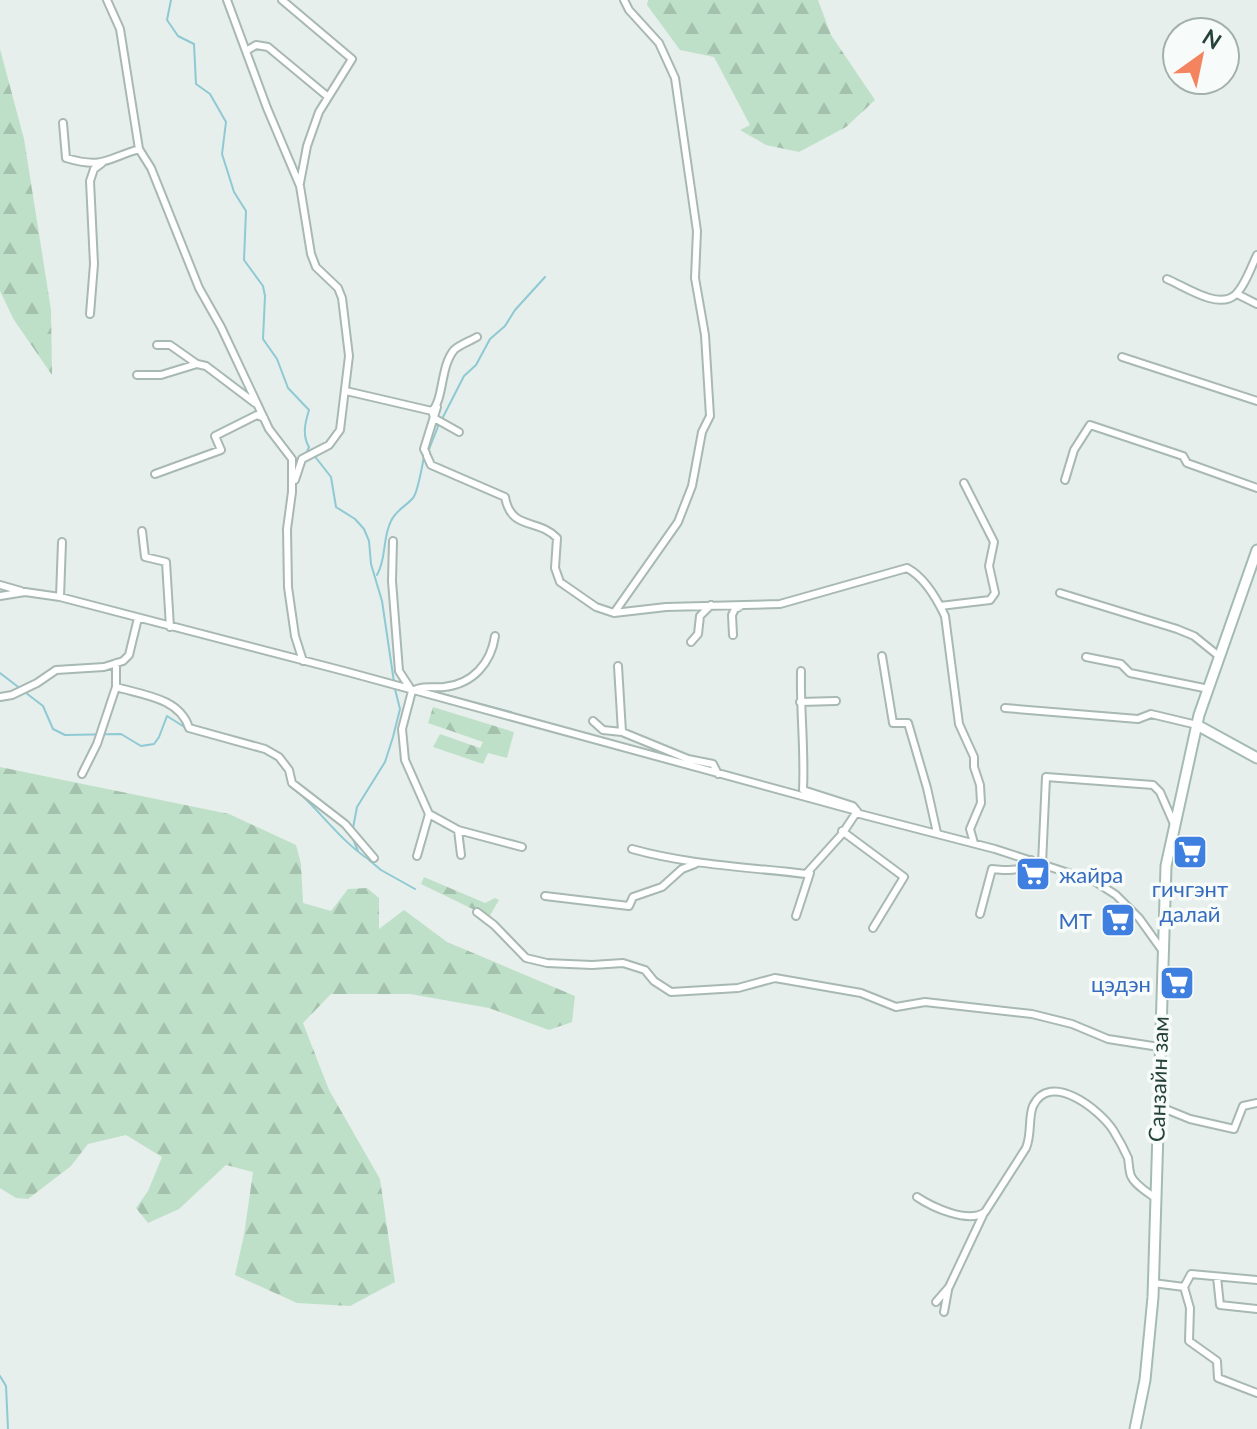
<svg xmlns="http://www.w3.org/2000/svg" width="1257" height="1429" font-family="Lato,sans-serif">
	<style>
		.forest { fill: url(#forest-firs) }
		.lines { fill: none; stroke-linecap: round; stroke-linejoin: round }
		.stream { stroke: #8ec9d4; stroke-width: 2 }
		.street-casing { stroke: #a8b8b2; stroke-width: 10 }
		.secondary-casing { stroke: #a4bbb3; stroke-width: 13 }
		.street { stroke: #fff; stroke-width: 6 }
		.secondary { stroke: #fff; stroke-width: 9 }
		.labels { text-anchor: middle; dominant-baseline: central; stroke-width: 7; stroke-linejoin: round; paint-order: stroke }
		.shop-label { font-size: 22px; fill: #366cbe; stroke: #f7fbf9; text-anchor: end }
		.street-label { font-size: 22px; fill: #24423a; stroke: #f7fbf9 }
	</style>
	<defs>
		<pattern id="forest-firs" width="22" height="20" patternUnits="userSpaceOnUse" patternTransform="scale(2)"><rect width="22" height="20" fill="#bfe0c8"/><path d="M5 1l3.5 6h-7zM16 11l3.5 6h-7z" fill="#a4c1ad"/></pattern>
	</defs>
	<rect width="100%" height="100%" fill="#e6efeb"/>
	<path class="forest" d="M 648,0 L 818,0 L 831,35 L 875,100 L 846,127 L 799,152 L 766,145 L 740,130 L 750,125 L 714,57 L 680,50 L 647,5 Z
		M 0,49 L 24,139 L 51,310 L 52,375 L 14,320 L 0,291 Z
		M 433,707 L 514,732 L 507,758 L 488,753 L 483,764 L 433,747 L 440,734 L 480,748 L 483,742 L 428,723 Z
		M 0,767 L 229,814 L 296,845 L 301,864 L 303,903 L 331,911 L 348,889 L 367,888 L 379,898 L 379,929 L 404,910 L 447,942 L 575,996 L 572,1022 L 549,1030 L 489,1008 L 410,994 L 331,994 L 303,1023 L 329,1090 L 380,1179 L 395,1282 L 350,1306 L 297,1303 L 235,1275 L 244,1235 L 253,1172 L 226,1165 L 179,1209 L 148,1223 L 136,1208 L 148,1191 L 162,1157 L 126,1135 L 88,1144 L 71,1166 L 28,1199 L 16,1198 L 0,1188 Z
		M 424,877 L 485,903 L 495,898 L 499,900 L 489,917 L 421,884 Z"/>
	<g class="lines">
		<path class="stream" d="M 171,0 L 167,20 L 178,36 L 194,44 L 196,84 L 210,94 L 226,122 L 222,154 L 234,192 L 246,211 L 244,260 L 263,286 L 265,296 L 263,339 L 277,359 L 288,388 L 309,410 C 305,423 302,435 309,447 L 306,454
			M 442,419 L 464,376 L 476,365 L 490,339 L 505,326 L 515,310 L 545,277
			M 428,452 L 439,424
			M 313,454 L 331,477 L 336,507 L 355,519 L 364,529 L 369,541 L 371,564 L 382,601 L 394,682
			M 377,575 C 387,557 382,539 391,521 C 396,510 405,507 413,498 C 418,492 422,466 424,457
			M 0,673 L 43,706 L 53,729 L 65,735 L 121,734 L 141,746 L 154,744 L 159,737 L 167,716 L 186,728
			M 427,690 L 511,712
			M 296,790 C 321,812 340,840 368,859
			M 353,828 L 357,807 L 385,762 L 393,737 L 400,709 L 395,689
			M 353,839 L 358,851
			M 369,860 L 381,870 L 415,889
			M 0,1376 L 6,1386 L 8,1429"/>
		<g class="street-casing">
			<path id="street" d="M 107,0 L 120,29 L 139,149 L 151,168 L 199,288 L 221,327 L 269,429 L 292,459 L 292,492 L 287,529 L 288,587 L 295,636 L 303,661
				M 227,0 L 267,108 L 300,186 L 311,254 L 316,267 L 338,288 L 342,298 L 349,356 L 340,430 L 329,445 L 302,459 L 295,480
				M 282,0 L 352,59 L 319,112 L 307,146 L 300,183
				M 246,51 L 256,45 L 268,47 L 327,96
				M 63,123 L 66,158 C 103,169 106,159 139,149
				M 1167,279 C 1184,286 1218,310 1235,295 C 1245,286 1251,267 1257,255
				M 1237,294 L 1257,304
				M 90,314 L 94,264 L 90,181 L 94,169 L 102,163
				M 157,345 L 170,345 L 197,364
				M 1122,357 L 1257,401
				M 137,375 L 161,375 L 197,364 L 206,366 L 255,403
				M 346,391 L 432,411 C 444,399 440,367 454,350 C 459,345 470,341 477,337
				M 433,414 L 434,418 L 459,432
				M 426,453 L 424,449 L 437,407
				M 427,456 L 431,465 L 505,497 C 511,531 538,518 557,538 L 555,568 L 560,582 L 596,607 L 614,613 L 666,607 L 780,604 L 907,568 C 924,577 937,599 945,616 L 959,724 L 974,757 L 974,767 L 980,785 L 981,803 L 970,829 L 974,843
				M 155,474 L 221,450 L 215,436 L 257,415 L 264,418
				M 1065,480 L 1074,450 L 1090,425 L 1183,456 L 1187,463 L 1257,488
				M 142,531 L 145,557 L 166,562 L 170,627
				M 393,541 L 392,581 L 399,671 L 410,688
				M 0,585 L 21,591
				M 1060,593 L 1177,629 L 1194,636 L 1220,657
				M 0,596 L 25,592 L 60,597 L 344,671 L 857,811 L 856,813 L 995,849 L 1096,882 L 1116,895 L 1139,918 L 1162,950
				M 60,597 L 62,542
				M 940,606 L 990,600 L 995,593 L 989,566 L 994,542 L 964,483
				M 614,613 L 678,522 L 692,486 L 702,432 L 710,416 L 705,335 L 695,278 L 697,231 L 675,78 L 659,43 L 629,10 L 624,0
				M 733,635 L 732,615 L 735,609 L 741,606
				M 691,642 L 698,634 L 700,616 L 711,605
				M 882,656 L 893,723 L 908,723 L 927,788 L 937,833
				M 1086,657 L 1121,664 L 1130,673 L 1209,689
				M 618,666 L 622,732
				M 801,671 C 800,711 805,750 803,790 L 853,806 L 857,811
				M 116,687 C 143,695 180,698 189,728 L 265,749 L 279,757 L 289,770 L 292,783 L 345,824 L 374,858
				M 0,697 L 12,695 L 37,683 L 56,670 L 104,667 L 123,661 L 129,655 L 138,618
				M 800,702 L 836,701
				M 1005,708 L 1138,719 L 1151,714 L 1197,725
				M 593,721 L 603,730 L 622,732 L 688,759 L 713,764 L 718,774
				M 82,774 L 97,744 L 116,687 L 116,663
				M 429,814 L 458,830 L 522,847
				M 458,830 L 461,855
				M 842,831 L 904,877 L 873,928
				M 632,849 C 689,865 748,867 806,874 L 842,834 L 856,813
				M 417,856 L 429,814 L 405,760 L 402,729 L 412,691 C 424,685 432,688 444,687 C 473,684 491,663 495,636
				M 1042,864 L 1046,777 L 1153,785 L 1160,792 L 1174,824
				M 545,896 L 629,906 L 633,897 L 662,887 L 682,869 L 695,864
				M 477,912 L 494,925 L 526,958 L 547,963 L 592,965 L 623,963 L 645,970 L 654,981 L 671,992 L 738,988 L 775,978 L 861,993 L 896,1007 L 925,1002 L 1032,1014 L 1072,1024 L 1108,1039 L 1159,1047
				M 980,914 L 992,869 C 1007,870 1021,873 1031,860
				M 796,916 L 810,873
				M 1158,1106 L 1190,1119 L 1234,1129 L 1243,1106 L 1257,1103
				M 917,1197 C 932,1207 968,1224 985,1212 L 1026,1148 C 1032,1134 1028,1118 1033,1106 C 1050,1070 1100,1110 1113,1130 C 1118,1138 1124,1149 1128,1158 C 1129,1164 1129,1171 1131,1176 C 1135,1185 1147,1192 1154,1197
				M 1217,1277 L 1220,1305 L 1257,1309
				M 1257,1280 L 1191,1274 L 1184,1287 L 1190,1308 L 1189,1341 L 1217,1361 L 1218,1378 L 1257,1393
				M 1153,1283 L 1184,1287
				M 936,1302 L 949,1287 L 983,1215
				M 944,1312 L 948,1290"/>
		</g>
		<g class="secondary-casing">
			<path id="secondary" d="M 1197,725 L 1257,758
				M 1135,1429 L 1145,1380 L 1153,1297 L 1166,866 L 1199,715 L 1257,550"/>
		</g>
		<use href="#street" class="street"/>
		<use href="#secondary" class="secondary"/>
	</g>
	<defs>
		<g id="supermarket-square" transform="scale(1.8)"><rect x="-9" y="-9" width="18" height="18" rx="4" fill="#3f7fe0" stroke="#f7fbf9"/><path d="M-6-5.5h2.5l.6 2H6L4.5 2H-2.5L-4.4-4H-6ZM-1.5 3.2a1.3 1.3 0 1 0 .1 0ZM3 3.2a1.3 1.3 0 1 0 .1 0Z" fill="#fff"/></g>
	</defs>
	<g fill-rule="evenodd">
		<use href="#supermarket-square" x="1190" y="852"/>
		<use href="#supermarket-square" x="1033" y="874"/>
		<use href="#supermarket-square" x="1118" y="920"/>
		<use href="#supermarket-square" x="1177" y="983"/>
	</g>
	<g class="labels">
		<g class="shop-label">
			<text x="1059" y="874" text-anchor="start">жайра</text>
			<text x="1190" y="888" text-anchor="middle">гичгэнт<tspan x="1190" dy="25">далай</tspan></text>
			<text x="1092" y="920">MT</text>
			<text x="1151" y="983">цэдэн</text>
		</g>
		<g class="street-label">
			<text transform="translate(1158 1079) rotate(-88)">Санзайн зам</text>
		</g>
	</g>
	<g transform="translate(1201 56) rotate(33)"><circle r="38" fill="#f7fbf9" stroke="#a3b1ad" stroke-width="2"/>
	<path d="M0-6L14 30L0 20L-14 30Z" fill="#f4845f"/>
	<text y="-12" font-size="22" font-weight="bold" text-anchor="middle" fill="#24423a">N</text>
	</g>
</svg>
